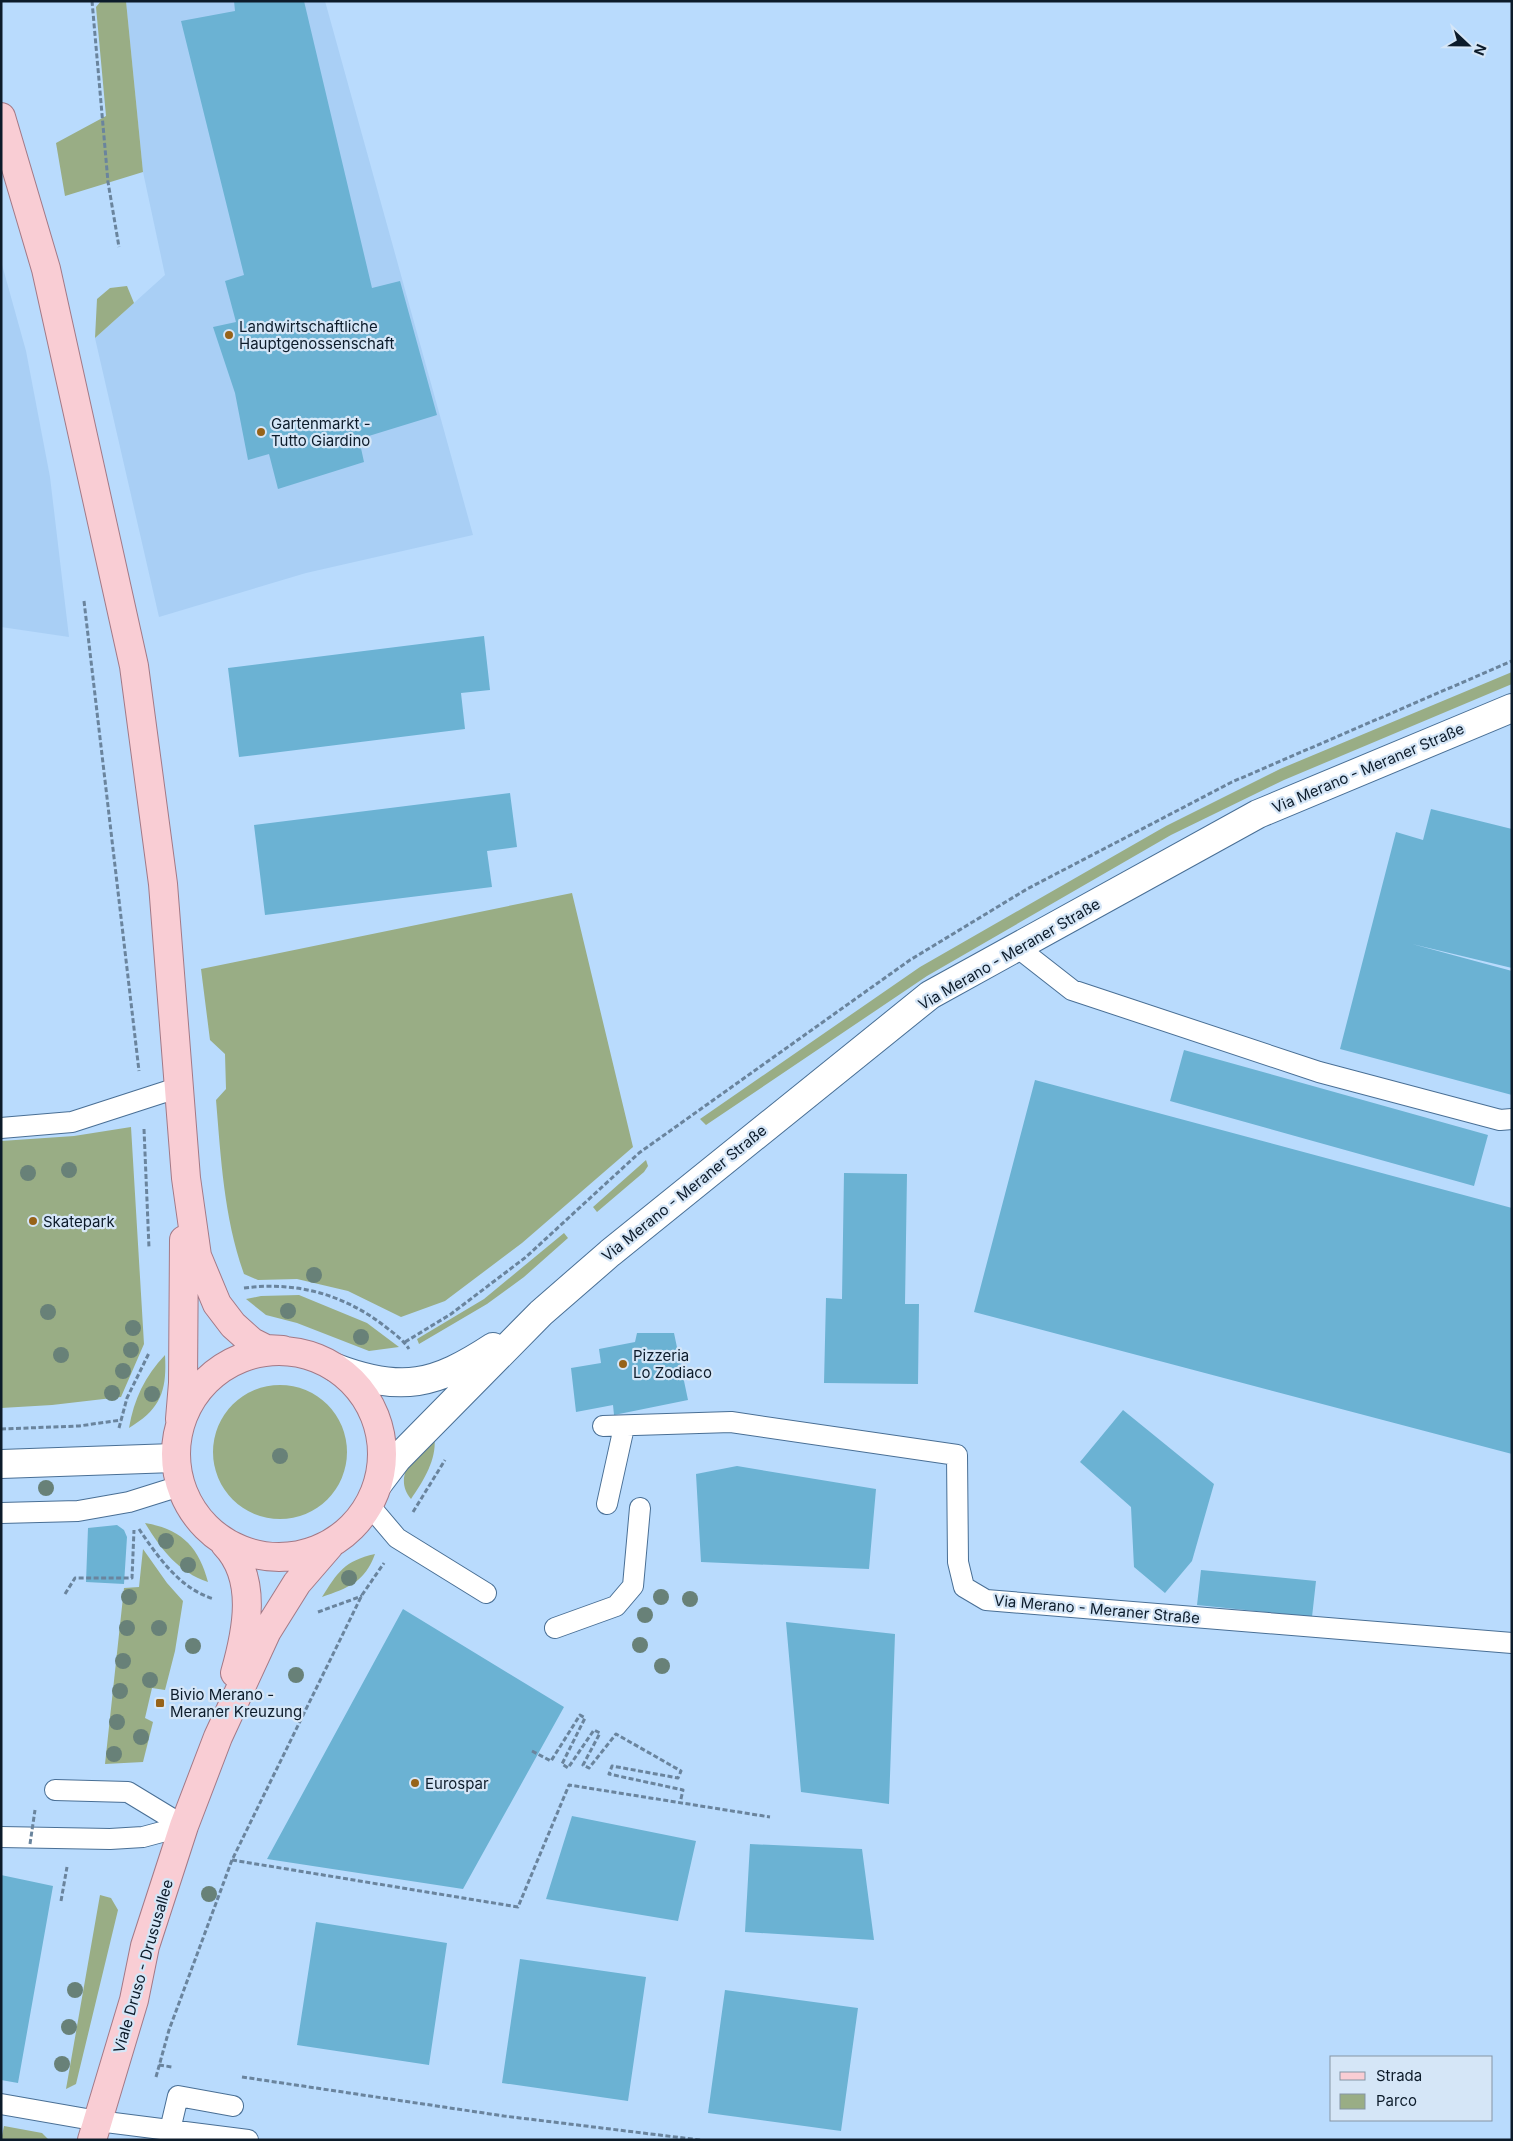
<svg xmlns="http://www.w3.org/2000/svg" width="1513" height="2141" font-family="Inter,sans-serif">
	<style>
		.built { fill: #a9cff5 }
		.green { fill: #99ad85 }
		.building { fill: #6bb2d3 }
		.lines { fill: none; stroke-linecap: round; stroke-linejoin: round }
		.service-casing { stroke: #496f95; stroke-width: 22 }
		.minor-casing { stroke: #496f95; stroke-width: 30 }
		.secondary-casing { stroke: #496f95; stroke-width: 30 }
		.primary-casing { stroke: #a37986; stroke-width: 30 }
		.path { stroke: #6a849d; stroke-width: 3; stroke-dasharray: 5 2.5; stroke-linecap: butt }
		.service { stroke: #fff; stroke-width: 20 }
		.minor { stroke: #fff; stroke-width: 28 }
		.secondary { stroke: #fff; stroke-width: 28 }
		.primary { stroke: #f9cdd4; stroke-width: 28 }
		.path-bridge { stroke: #6a849d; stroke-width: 3; stroke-dasharray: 5 2.5; stroke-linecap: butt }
		.tree { fill: #688178 }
		.poi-dot { fill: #976319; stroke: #d5e6f7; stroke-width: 2 }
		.labels { text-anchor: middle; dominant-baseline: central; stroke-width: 4.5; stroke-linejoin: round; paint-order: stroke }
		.poi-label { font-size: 15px; fill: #0c1b2a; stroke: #d5e6f7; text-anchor: start }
		.street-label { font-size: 15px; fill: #0c1b2a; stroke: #d5e6f7 }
	</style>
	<rect width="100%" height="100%" fill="#b9dbfd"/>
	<path class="built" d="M 126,1 L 325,1 L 473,535 L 306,573 L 159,617 L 95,338 L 165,275 L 143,172 Z
		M 1,261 L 26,351 L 50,477 L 69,637 L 1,627 Z"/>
	<path class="green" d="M 101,1 L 126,1 L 143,172 L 65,196 L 56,143 L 106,116 L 96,7 Z
		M 127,286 L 134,303 L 95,338 L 97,299 L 110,288 Z
		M 1512,672 L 1512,684 L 1284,780 L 1171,835 L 927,976 L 706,1125 L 700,1119 L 920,967 L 1166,826 L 1280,769 Z
		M 572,893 L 633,1147 L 522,1243 L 445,1301 L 401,1317 L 348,1291 L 297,1279 L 258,1280 L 244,1274 C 224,1218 221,1159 216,1100 L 226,1089 L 225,1054 L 210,1040 L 201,969 Z
		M 131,1127 L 144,1344 L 121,1397 L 52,1405 L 1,1408 L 1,1141 L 74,1136 Z
		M 646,1160 L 648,1166 L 644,1172 L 597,1212 L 593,1207 Z
		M 564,1233 L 568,1238 L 524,1277 L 487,1304 L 419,1344 L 417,1339 L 484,1299 Z
		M 299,1295 L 367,1323 L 399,1347 L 369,1351 L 297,1323 L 266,1315 L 246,1299 L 261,1296 Z
		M 165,1355 C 167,1391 161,1409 129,1428 C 134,1399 145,1376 165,1355 Z
		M213 1452a67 67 0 1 1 134 0a67 67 0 1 1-134 0Z
		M 433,1431 C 440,1455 424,1480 411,1499 C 391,1475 418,1452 433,1431 Z
		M 145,1523 C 181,1529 199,1547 208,1582 C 178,1572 161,1549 145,1523 Z
		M 143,1549 L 167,1583 L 183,1601 L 175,1651 L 165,1690 L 152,1688 L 145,1718 L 153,1722 L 143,1762 L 105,1764 L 124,1588 L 139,1587 Z
		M 375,1554 C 365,1582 348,1588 322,1597 C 338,1572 344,1561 375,1554 Z
		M 100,1895 L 111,1898 L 118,1910 L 76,2084 L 66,2089 Z
		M 4,2126 L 42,2133 L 49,2140 L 1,2140 Z"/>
	<path class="building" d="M 234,1 L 304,1 L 372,288 L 400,281 L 437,415 L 359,439 L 364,462 L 278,489 L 269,454 L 248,460 L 235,393 L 213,327 L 236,322 L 225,281 L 244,275 L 181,21 L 235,11 Z
		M 484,636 L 490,690 L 461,693 L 465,729 L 239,757 L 228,668 Z
		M 510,793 L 517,847 L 487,851 L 492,887 L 265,915 L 254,825 Z
		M 1431,809 L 1512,829 L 1512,968 L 1412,944 L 1512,971 L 1512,1095 L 1340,1049 L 1396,832 L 1423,840 Z
		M 1184,1050 L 1488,1135 L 1474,1186 L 1170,1101 Z
		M 1035,1080 L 1512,1208 L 1512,1454 L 974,1312 Z
		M 844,1173 L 907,1174 L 905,1304 L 919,1304 L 918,1384 L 824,1383 L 826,1298 L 842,1299 Z
		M 637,1333 L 674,1333 L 688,1400 L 614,1415 L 613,1405 L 576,1412 L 571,1368 L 601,1363 L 599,1349 L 635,1342 Z
		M 1123,1410 L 1214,1484 L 1192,1561 L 1165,1593 L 1134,1567 L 1131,1507 L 1080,1462 Z
		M 737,1466 L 876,1489 L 869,1569 L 701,1562 L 696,1474 Z
		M 117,1525 L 124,1530 L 127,1537 L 124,1584 L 86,1582 L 88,1528 Z
		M 1201,1570 L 1316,1581 L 1312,1617 L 1197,1605 Z
		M 403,1609 L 564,1707 L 463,1889 L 267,1859 Z
		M 786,1622 L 895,1634 L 889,1804 L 801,1792 Z
		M 572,1816 L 696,1841 L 678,1921 L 546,1899 Z
		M 750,1844 L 862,1849 L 874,1940 L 745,1932 Z
		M 1,1875 L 53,1886 L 18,2083 L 1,2080 Z
		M 316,1922 L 447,1943 L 429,2065 L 297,2045 Z
		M 520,1959 L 646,1977 L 628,2101 L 502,2083 Z
		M 725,1990 L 858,2008 L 841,2131 L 708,2113 Z"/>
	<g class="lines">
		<g class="service-casing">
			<path id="service" d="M 1017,947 L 1072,990 L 1319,1072 L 1500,1120 L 1512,1119
				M 1,1128 L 72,1122 L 180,1087
				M 603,1426 L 731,1422 L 957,1455 L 958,1562 L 964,1587 L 986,1600 L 1512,1643
				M 607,1504 L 624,1427
				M 369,1505 L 397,1538 L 486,1593
				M 1,1513 L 78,1511 L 129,1502 L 180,1486
				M 555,1628 L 616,1606 L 633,1586 L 640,1508
				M 55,1790 L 128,1792 L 184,1826
				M 1,1837 L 110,1839 L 143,1837 L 184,1826
				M 1,2104 L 98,2121 L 248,2140
				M 170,2130 L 178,2096 L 233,2106"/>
		</g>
		<g class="minor-casing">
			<path id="minor" d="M 1,1464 L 174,1458"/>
		</g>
		<g class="secondary-casing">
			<path id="secondary" d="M 336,1368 C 402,1393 435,1385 493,1347
				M 378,1484 L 397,1459 L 541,1313 L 610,1253 L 930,995 L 1258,814 L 1512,708"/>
		</g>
		<g class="primary-casing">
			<path id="primary" d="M 1,117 L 46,269 L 134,666 L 163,884 L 186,1178 L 197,1256 L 217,1304 L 233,1325 L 252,1342 L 266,1349 L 283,1350
				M176 1454a103 103 0 1 1 206 0a103 103 0 1 1-206 0Z
				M 180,1419 L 183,1383 L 184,1240
				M 225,1544 C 258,1578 247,1631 235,1673
				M 92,2140 L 134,2000 L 145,1946 L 184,1826 L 218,1737 L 267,1631 L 297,1583 L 329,1546"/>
		</g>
		<path class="path" d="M 92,1 L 108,182 L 119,247
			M 84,601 L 139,1071
			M 144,1129 L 149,1248
			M 244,1288 C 297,1281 346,1295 387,1328 C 395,1334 403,1340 409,1349
			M 405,1342 L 451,1314 L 526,1257 L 639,1153 L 910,960 L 1027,889 L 1232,782 L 1512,661
			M 119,1428 L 127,1398 L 149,1353
			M 1,1429 L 79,1426 L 121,1420
			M 413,1512 L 445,1460
			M 139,1529 C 158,1557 180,1589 214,1599
			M 65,1594 L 75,1578 L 132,1578 L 134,1530
			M 318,1612 L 362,1596
			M 532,1751 L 551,1761 L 580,1715 L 585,1718 L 562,1764 L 568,1768 L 594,1730 L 600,1733 L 583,1765 L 589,1768 L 616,1734 L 681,1771 L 678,1778 L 612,1766 L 609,1774 L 683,1790 L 680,1803
			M 232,1860 L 518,1907 L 569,1785 L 770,1817
			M 61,1901 L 67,1867
			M 159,2065 L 172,2067
			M 156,2077 L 169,2030 L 232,1860 L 362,1595 L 384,1563
			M 242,2077 L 504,2116 L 700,2140"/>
		<use href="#service" class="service"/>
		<use href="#minor" class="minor"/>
		<use href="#secondary" class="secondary"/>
		<use href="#primary" class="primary"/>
		<path class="path-bridge" d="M 30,1844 L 35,1810"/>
	</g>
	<g class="tree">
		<circle cx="69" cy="1170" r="8"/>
		<circle cx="28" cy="1173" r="8"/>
		<circle cx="314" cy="1275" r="8"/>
		<circle cx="288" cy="1311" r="8"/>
		<circle cx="48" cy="1312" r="8"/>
		<circle cx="133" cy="1328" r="8"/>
		<circle cx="361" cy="1337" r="8"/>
		<circle cx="131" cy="1350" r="8"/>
		<circle cx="61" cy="1355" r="8"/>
		<circle cx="123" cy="1371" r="8"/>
		<circle cx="112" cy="1393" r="8"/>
		<circle cx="152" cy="1394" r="8"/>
		<circle cx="280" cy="1456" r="8"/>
		<circle cx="46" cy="1488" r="8"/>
		<circle cx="166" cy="1541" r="8"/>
		<circle cx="188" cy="1565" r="8"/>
		<circle cx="349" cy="1578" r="8"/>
		<circle cx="129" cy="1597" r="8"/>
		<circle cx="661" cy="1597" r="8"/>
		<circle cx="690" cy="1599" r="8"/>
		<circle cx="645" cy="1615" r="8"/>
		<circle cx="127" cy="1628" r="8"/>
		<circle cx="159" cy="1628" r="8"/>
		<circle cx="640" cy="1645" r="8"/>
		<circle cx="193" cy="1646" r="8"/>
		<circle cx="123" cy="1661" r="8"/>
		<circle cx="662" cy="1666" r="8"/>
		<circle cx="296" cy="1675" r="8"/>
		<circle cx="150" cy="1680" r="8"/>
		<circle cx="120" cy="1691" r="8"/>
		<circle cx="117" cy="1722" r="8"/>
		<circle cx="141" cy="1737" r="8"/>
		<circle cx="114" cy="1754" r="8"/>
		<circle cx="209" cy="1894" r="8"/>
		<circle cx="75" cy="1990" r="8"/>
		<circle cx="69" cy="2027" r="8"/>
		<circle cx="62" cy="2064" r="8"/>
	</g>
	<g class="poi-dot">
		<circle cx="229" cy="335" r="5"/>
		<circle cx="261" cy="432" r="5"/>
		<circle cx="33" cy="1221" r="5"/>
		<circle cx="623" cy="1364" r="5"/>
		<rect x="155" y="1698" width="10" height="10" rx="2.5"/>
		<circle cx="415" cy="1783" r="5"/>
	</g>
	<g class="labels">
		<g class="poi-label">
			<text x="239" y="326">Landwirtschaftliche<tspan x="239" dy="17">Hauptgenossenschaft</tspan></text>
			<text x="271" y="423">Gartenmarkt -<tspan x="271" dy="17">Tutto Giardino</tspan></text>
			<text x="43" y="1221">Skatepark</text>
			<text x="633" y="1355">Pizzeria<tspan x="633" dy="17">Lo Zodiaco</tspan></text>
			<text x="170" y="1694">Bivio Merano -<tspan x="170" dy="17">Meraner Kreuzung</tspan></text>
			<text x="425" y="1783">Eurospar</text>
		</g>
		<g class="street-label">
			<text transform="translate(1368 768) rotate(-23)">Via Merano - Meraner Straße</text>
			<text transform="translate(1009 954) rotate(-30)">Via Merano - Meraner Straße</text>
			<text transform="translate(684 1193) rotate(-39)">Via Merano - Meraner Straße</text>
			<text transform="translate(1097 1609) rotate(5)">Via Merano - Meraner Straße</text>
			<text transform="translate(143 1966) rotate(-74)">Viale Druso - Drususallee</text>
		</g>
	</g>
	<rect width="1513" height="2141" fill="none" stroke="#0c1b2a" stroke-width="5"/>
	<rect x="1330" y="2056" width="162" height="65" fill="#d5e6f7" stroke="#8595a5"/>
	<rect x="1340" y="2072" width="25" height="8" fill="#f9cdd4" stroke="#8595a5"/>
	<text x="1376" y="2081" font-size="15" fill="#0c1b2a">Strada</text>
	<rect x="1340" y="2094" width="25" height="15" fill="#99ad85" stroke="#8595a5"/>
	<text x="1376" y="2106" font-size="15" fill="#0c1b2a">Parco</text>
	<g transform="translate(1468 45) rotate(112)" stroke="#d5e6f7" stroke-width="4" paint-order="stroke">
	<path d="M0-4L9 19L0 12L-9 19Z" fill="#0c1b2a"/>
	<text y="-8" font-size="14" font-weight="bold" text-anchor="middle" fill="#0c1b2a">N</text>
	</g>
</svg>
